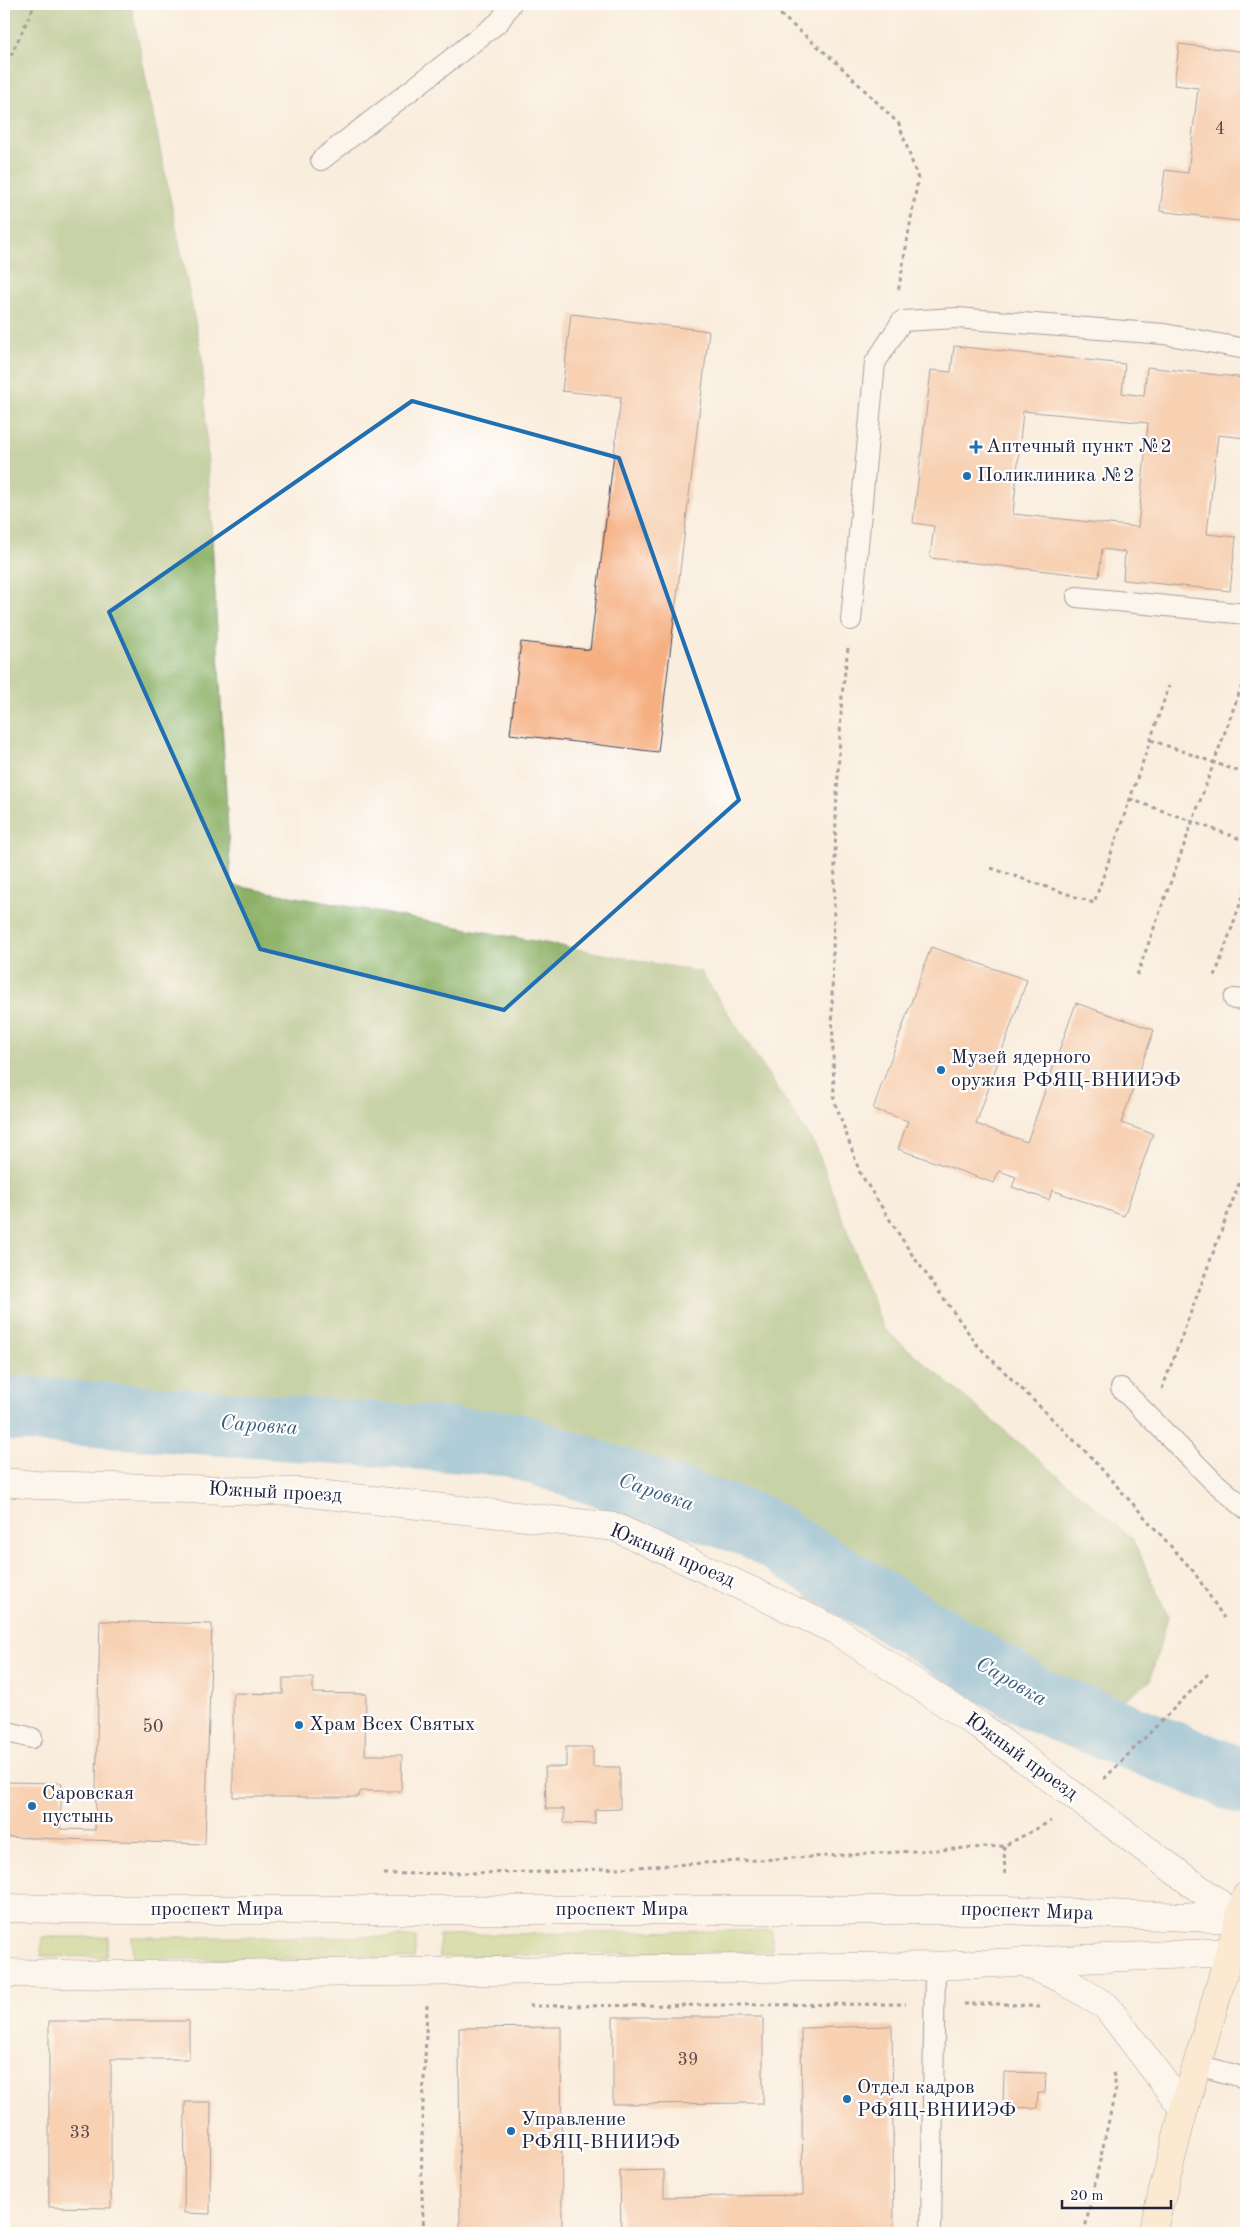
<svg xmlns="http://www.w3.org/2000/svg" width="1250" height="2237" font-family="'Old Standard TT',serif">
	<style>
		.green { fill: #b1ce75; stroke: #6a7858 }
		.forest { fill: #8cb166; stroke: #576a50 }
		.lines { fill: none; stroke-linecap: round; stroke-linejoin: round }
		.river { stroke: #56a5d0; stroke-width: 65 }
		.building { fill: #f5af80; fill-rule: evenodd }
		.lane-casing { stroke: #424053; stroke-width: 22 }
		.street-casing { stroke: #424053; stroke-width: 29 }
		.secondary-casing { stroke: #424053; stroke-width: 29 }
		.path { stroke: #424053; stroke-width: 3; stroke-dasharray: 4 4; stroke-linecap: butt }
		.lane { stroke: #fff; stroke-width: 20 }
		.street { stroke: #fff; stroke-width: 28 }
		.secondary { stroke: #fde5c4; stroke-width: 28 }
		.marked { fill: none; stroke: #1f6fb2; stroke-width: 4; stroke-linejoin: round }
		.poi-dot { fill: #1f6fb2; stroke: #fff; stroke-width: 2 }
		.labels { text-anchor: middle; dominant-baseline: central; stroke-width: 4.5; stroke-linejoin: round; paint-order: stroke }
		.number-label { font-size: 18px; fill: #57454c }
		.poi-label { font-size: 20px; fill: #22223b; stroke: #fff; text-anchor: start }
		.street-label { font-size: 20px; fill: #22223b; stroke: #fff }
		.water-label { font-size: 21px; font-style: italic; fill: #395d7e; stroke: #fff }
	</style>
	<rect width="100%" height="100%" fill="#fff"/>
	<filter id="ink" filterUnits="userSpaceOnUse"><feTurbulence type="fractalNoise" baseFrequency=".02" numOctaves="2"/><feDisplacementMap in="SourceGraphic" scale="10" xChannelSelector="R" yChannelSelector="G"/><feConvolveMatrix kernelMatrix="1 2 1 2 8 2 1 2 1" color-interpolation-filters="sRGB"/></filter>
	<filter id="wash" filterUnits="userSpaceOnUse"><feTurbulence type="fractalNoise" baseFrequency=".0096" numOctaves="4" result="noise"/><feDisplacementMap in="SourceGraphic" scale="20" xChannelSelector="R" yChannelSelector="G"/><feGaussianBlur stdDeviation="1.12" result="paint"/><feColorMatrix in="noise" values="0 0 0 0 0 0 0 0 0 0 0 0 0 0 0 0 0 1.4 0 .05"/><feComposite in="paint" operator="in"/></filter>
	<g filter="url(#wash)">
		<rect width="100%" height="100%" fill="#f9eddd"/>
		<path class="green" d="M 772,1930 L 772,1951 L 439,1957 L 439,1935 Z
			M 42,1937 L 109,1937 L 106,1957 L 41,1956 Z
			M 132,1937 L 417,1937 L 414,1959 L 133,1959 Z"/>
		<path class="forest" d="M 4,4 L 131,4 L 202,356 L 231,885 L 701,972 L 817,1149 L 883,1328 L 1132,1538 L 1168,1616 L 1150,1681 L 1092,1722 L 594,1437 L 4,1379 Z"/>
		<g class="lines">
			<path class="river" d="M 4,1408 L 511,1444 L 757,1527 L 1037,1700 L 1246,1783"/>
		</g>
		<g id="blocks">
			<path class="building" d="M 1179,44 L 1246,52 L 1246,222 L 1160,211 L 1165,170 L 1188,173 L 1198,88 L 1174,85 Z
				M 571,314 L 709,331 L 658,752 L 510,734 L 521,642 L 590,650 L 621,397 L 562,391 Z
				M 954,346 L 1125,364 L 1122,393 L 1144,396 L 1147,367 L 1246,378 L 1246,438 L 1218,435 L 1207,534 L 1236,537 L 1230,591 L 1123,580 L 1125,552 L 1102,549 L 1099,577 L 930,558 L 934,526 L 913,523 L 931,370 L 951,372 ZM 1023,411 L 1148,423 L 1138,527 L 1013,514 Z
				M 931,947 L 1027,980 L 976,1124 L 1027,1142 L 1076,1003 L 1154,1030 L 1121,1123 L 1153,1134 L 1124,1216 L 1052,1190 L 1049,1200 L 1012,1187 L 1016,1177 L 999,1171 L 994,1183 L 898,1149 L 908,1121 L 873,1109 Z
				M 100,1621 L 212,1624 L 205,1844 L 4,1837 L 4,1782 L 62,1783 L 60,1829 L 95,1830 Z
				M 283,1678 L 313,1678 L 313,1693 L 366,1694 L 365,1755 L 402,1755 L 401,1791 L 361,1791 L 358,1797 L 233,1797 L 233,1693 L 283,1694 Z
				M 566,1747 L 593,1747 L 593,1767 L 620,1767 L 620,1809 L 595,1810 L 595,1824 L 564,1823 L 564,1809 L 546,1809 L 545,1767 L 566,1767 Z
				M 613,2017 L 763,2017 L 763,2103 L 613,2104 Z
				M 49,2021 L 189,2021 L 189,2059 L 111,2059 L 111,2208 L 49,2207 Z
				M 892,2026 L 894,2233 L 621,2233 L 620,2171 L 664,2170 L 664,2197 L 803,2195 L 801,2028 Z
				M 561,2027 L 562,2233 L 460,2233 L 459,2028 Z
				M 1004,2072 L 1046,2073 L 1045,2093 L 1038,2093 L 1037,2108 L 1003,2107 Z
				M 185,2102 L 211,2102 L 210,2214 L 184,2213 Z"/>
		</g>
	</g>
	<g filter="url(#ink)">
		<use href="#blocks" fill-opacity="0" stroke="#424053" stroke-width="1"/>
		<g class="lines">
			<g class="lane-casing">
				<path id="lane" d="M 321,160 L 499,22 L 511,4
					M 1077,597 L 1246,614
					M 851,620 L 875,363 L 902,321 L 957,318 L 1164,334 L 1246,349
					M 1234,999 L 1246,1000
					M 1121,1388 L 1212,1480 L 1246,1509
					M 4,1731 L 32,1738
					M 1197,2065 L 1246,2078
					M 931,2233 L 935,1966"/>
			</g>
			<g class="street-casing">
				<path id="street" d="M 4,1482 L 36,1485 L 300,1492 L 615,1527 L 835,1630 L 980,1726 L 1240,1919
					M 4,1908 L 122,1910 L 1006,1910 L 1240,1919
					M 1030,1965 L 1062,1979 L 1107,2007 L 1184,2109
					M 4,1973 L 121,1975 L 935,1966 L 1230,1952"/>
			</g>
			<g class="secondary-casing">
				<path id="secondary" d="M 1152,2233 L 1184,2109 L 1246,1896"/>
			</g>
			<path class="path" d="M 768,4 L 837,63 L 899,124 L 918,179 L 898,293
				M 4,70 L 35,4
				M 848,648 L 842,695 L 836,814 L 832,998 L 834,1099 L 860,1173 L 911,1253 L 978,1346 L 1088,1454 L 1194,1572 L 1224,1618
				M 1151,740 L 1246,774
				M 1130,799 L 1246,841
				M 991,868 L 1094,903 L 1169,686
				M 1137,975 L 1246,674
				M 1215,976 L 1246,887
				M 1162,1389 L 1246,1165
				M 1104,1779 L 1208,1674
				M 1004,1846 L 1005,1878
				M 384,1874 L 547,1872 L 1004,1846 L 1051,1821
				M 964,2004 L 1006,2004 L 1040,2007
				M 529,2006 L 906,2004
				M 352,2233 L 424,2232 C 418,2156 425,2080 427,2005
				M 1084,2233 L 1116,2088 L 1113,2072"/>
			<use href="#lane" class="lane"/>
			<use href="#street" class="street"/>
			<use href="#secondary" class="secondary"/>
		</g>
	</g>
	<path d="M0 0H1250V2237H0ZM 412,401 L 619,458 L 739,800 L 504,1010 L 260,949 L 109,612 Z" fill="#f9eddd" fill-opacity=".55" fill-rule="evenodd"/>
	<path class="marked" d="M 412,401 L 619,458 L 739,800 L 504,1010 L 260,949 L 109,612 Z"/>
	<g class="poi-dot">
		<path d="M973.5 439.5h5v5h5v5h-5v5h-5v-5h-5v-5h5z"/>
		<circle cx="967" cy="476" r="5"/>
		<circle cx="941" cy="1070" r="5"/>
		<circle cx="299" cy="1725" r="5"/>
		<circle cx="32" cy="1806" r="5"/>
		<circle cx="847" cy="2099" r="5"/>
		<circle cx="511" cy="2131" r="5"/>
	</g>
	<g class="labels">
		<g class="number-label">
			<text x="1220" y="129">4</text>
			<text x="153" y="1727">50</text>
			<text x="688" y="2060">39</text>
			<text x="80" y="2133">33</text>
		</g>
		<g class="poi-label">
			<text x="986" y="447">Аптечный пункт №2</text>
			<text x="977" y="476">Поликлиника №2</text>
			<text x="951" y="1058">Музей ядерного<tspan x="951" dy="23">оружия РФЯЦ-ВНИИЭФ</tspan></text>
			<text x="309" y="1725">Храм Всех Святых</text>
			<text x="42" y="1794">Саровская<tspan x="42" dy="23">пустынь</tspan></text>
			<text x="857" y="2088">Отдел кадров<tspan x="857" dy="23">РФЯЦ-ВНИИЭФ</tspan></text>
			<text x="521" y="2120">Управление<tspan x="521" dy="23">РФЯЦ-ВНИИЭФ</tspan></text>
		</g>
		<g class="street-label">
			<text transform="translate(275 1493) rotate(3)">Южный проезд</text>
			<text transform="translate(672 1556) rotate(23)">Южный проезд</text>
			<text transform="translate(1021 1757) rotate(36)">Южный проезд</text>
			<text x="217" y="1910">проспект Мира</text>
			<text x="622" y="1910">проспект Мира</text>
			<text transform="translate(1027 1912) rotate(2)">проспект Мира</text>
		</g>
		<g class="water-label">
			<text transform="translate(259 1426) rotate(4)">Саровка</text>
			<text transform="translate(656 1493) rotate(19)">Саровка</text>
			<text transform="translate(1011 1682) rotate(30)">Саровка</text>
		</g>
	</g>
	<rect width="1250" height="2237" fill="none" stroke="#fff" stroke-width="20"/>
	<path d="M1062 2200v8h109v-8" fill="none" stroke="#22223b" stroke-width="2.5"/>
	<text x="1070" y="2200" font-size="15" fill="#22223b" stroke="#ffffff" stroke-width="4" paint-order="stroke">20 m</text>
</svg>
